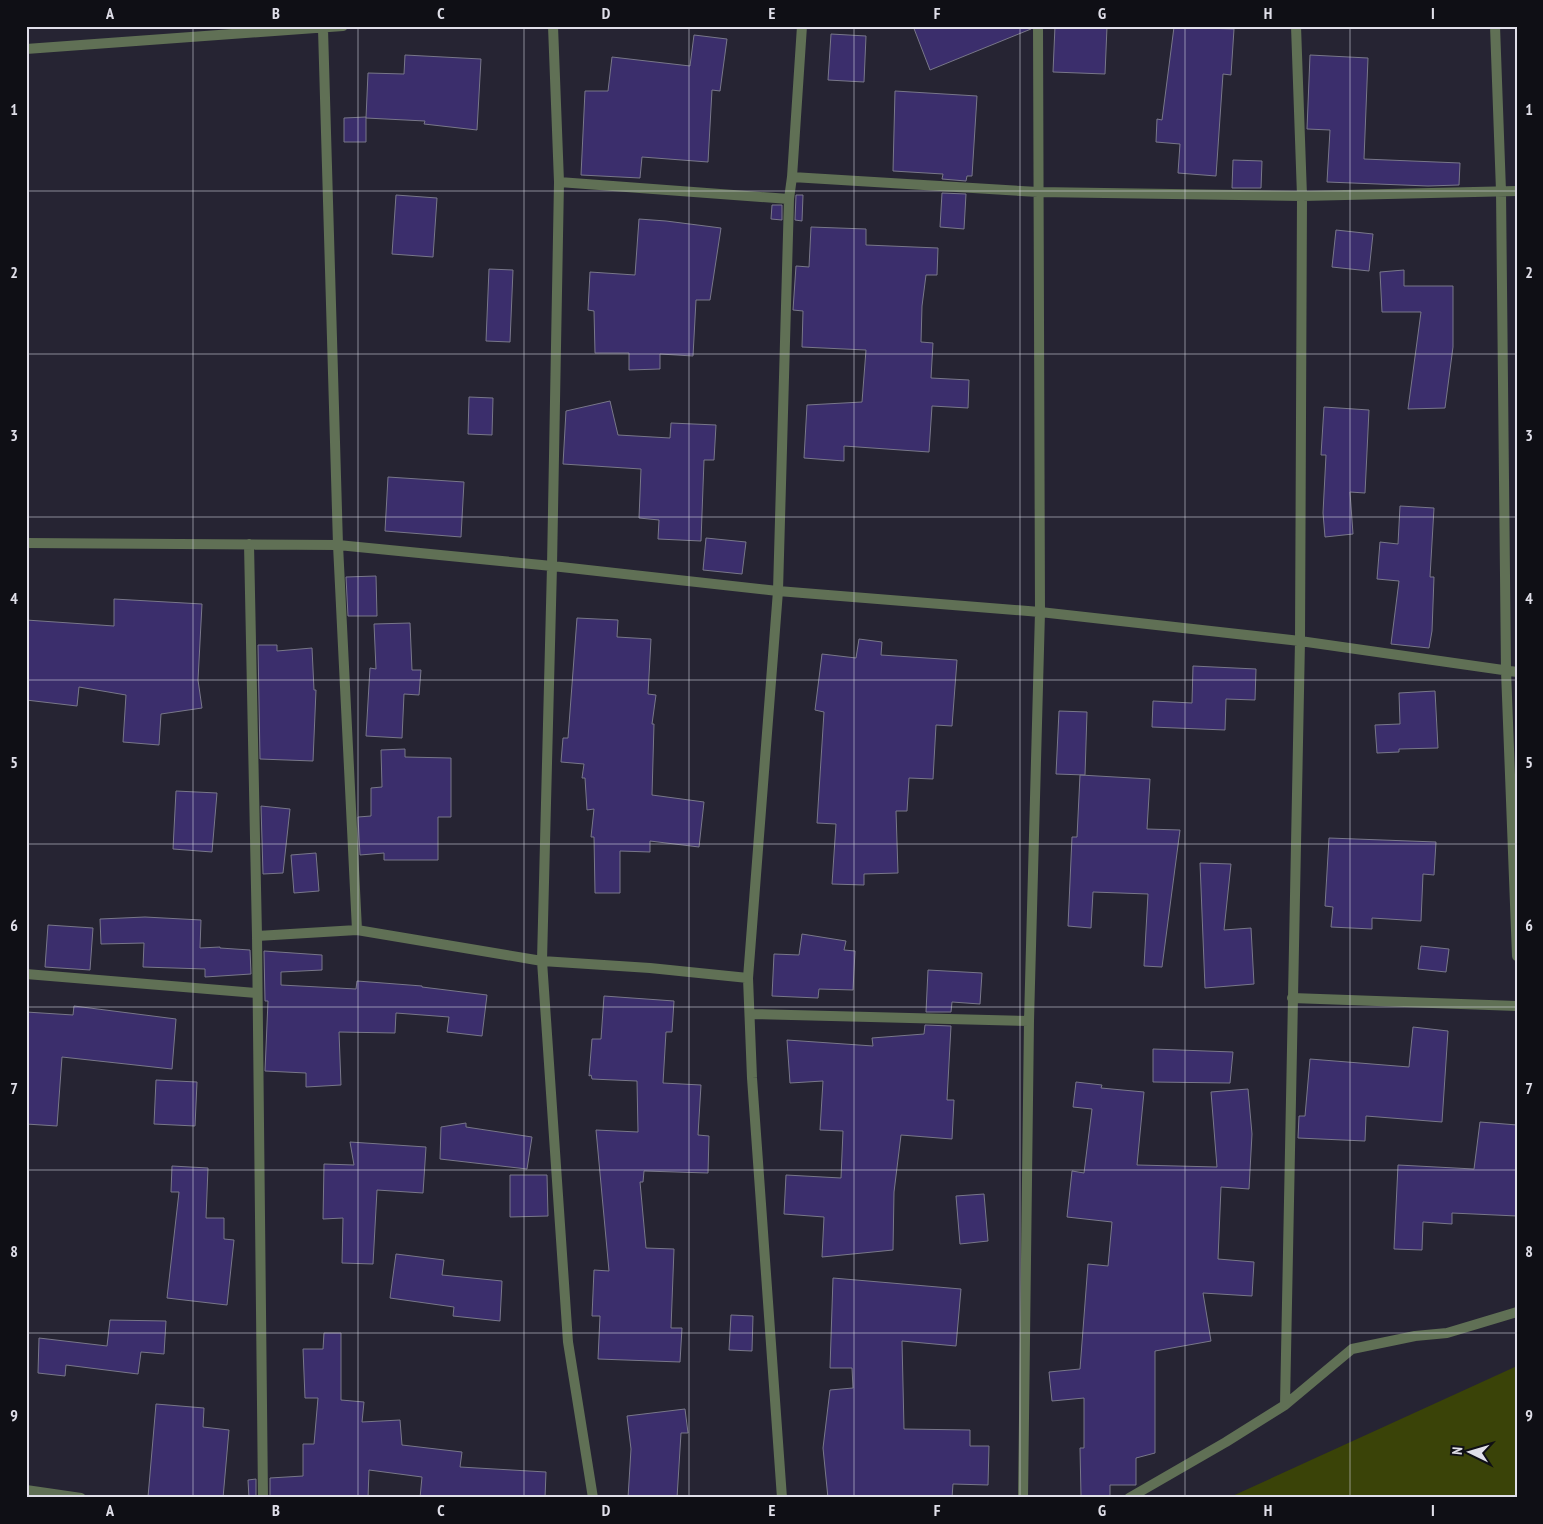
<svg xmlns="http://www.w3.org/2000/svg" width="1543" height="1524" font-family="'PT Sans Narrow',sans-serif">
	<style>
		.green { fill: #3a4308 }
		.building { fill: #3b2e6c; stroke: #787789 }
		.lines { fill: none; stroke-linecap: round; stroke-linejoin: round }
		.street { stroke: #607055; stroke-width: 10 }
		.grid { fill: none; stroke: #e0dfe9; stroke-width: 1; stroke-opacity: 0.55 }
		.neatline { fill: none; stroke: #e0dfe9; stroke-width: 2 }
		.grid-label { font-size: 16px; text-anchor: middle; font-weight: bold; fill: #e0dfe9 }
	</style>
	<rect width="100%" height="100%" fill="#262433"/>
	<path class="green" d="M 1517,1366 L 1517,1498 L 1228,1498 Z"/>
	<path class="building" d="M 913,26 L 1031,26 L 1031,29 L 930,70 Z
		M 1055,26 L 1107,27 L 1105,74 L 1053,72 Z
		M 1174,27 L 1234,29 L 1231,75 L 1223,74 L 1216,176 L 1178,173 L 1180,144 L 1156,142 L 1157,119 L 1162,120 Z
		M 831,34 L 866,36 L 864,82 L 828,80 Z
		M 694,35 L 727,39 L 720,91 L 712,90 L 708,162 L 642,157 L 640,178 L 581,175 L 585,91 L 608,91 L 612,57 L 690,66 Z
		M 405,55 L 481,59 L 477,130 L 424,124 L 425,121 L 366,118 L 368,73 L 404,74 Z
		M 1310,55 L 1368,58 L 1364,159 L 1460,163 L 1459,185 L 1428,186 L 1327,182 L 1330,130 L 1307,129 Z
		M 895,91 L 977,96 L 972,176 L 967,176 L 966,181 L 942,179 L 943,174 L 893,171 Z
		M 366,117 L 366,142 L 344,142 L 344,118 Z
		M 1233,160 L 1262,161 L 1261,188 L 1232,188 Z
		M 942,193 L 966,194 L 964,229 L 940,227 Z
		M 396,195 L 437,198 L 433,257 L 392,254 Z
		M 796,195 L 803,195 L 802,221 L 795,220 Z
		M 772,205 L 782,205 L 782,220 L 771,219 Z
		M 639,219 L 666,221 L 721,228 L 710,300 L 696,300 L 693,356 L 660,354 L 660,369 L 629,370 L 629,353 L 595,353 L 594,311 L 588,310 L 590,272 L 635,275 Z
		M 811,227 L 866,229 L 866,245 L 938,248 L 937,275 L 926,275 L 922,306 L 921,342 L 933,343 L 931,378 L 969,380 L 968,408 L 932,406 L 929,452 L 844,446 L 844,461 L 804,458 L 807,405 L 862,402 L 866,350 L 802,347 L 803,311 L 793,310 L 796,266 L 809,267 Z
		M 1336,230 L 1373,234 L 1369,271 L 1332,267 Z
		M 489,269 L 513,270 L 510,342 L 486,341 Z
		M 1404,270 L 1404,286 L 1453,286 L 1453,347 L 1445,408 L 1408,409 L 1421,312 L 1382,312 L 1380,272 Z
		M 469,397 L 493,398 L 492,435 L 468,434 Z
		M 610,401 L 618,435 L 670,438 L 671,423 L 716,425 L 714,460 L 704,460 L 701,541 L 658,539 L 659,520 L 639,518 L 641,469 L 563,464 L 566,411 Z
		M 1324,407 L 1369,410 L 1365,493 L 1350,492 L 1353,534 L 1325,537 L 1323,513 L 1326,455 L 1321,455 Z
		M 388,477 L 464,482 L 461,537 L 385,531 Z
		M 1400,506 L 1434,508 L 1430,577 L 1434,577 L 1432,631 L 1429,648 L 1391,644 L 1399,581 L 1377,579 L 1380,542 L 1398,544 Z
		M 706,538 L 746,542 L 742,574 L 703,570 Z
		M 376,576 L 377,616 L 348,616 L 346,577 Z
		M 114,599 L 202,604 L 198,680 L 202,708 L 161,714 L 159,745 L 123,742 L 126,695 L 79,687 L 77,706 L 26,700 L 26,620 L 114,626 Z
		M 577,618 L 618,620 L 617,637 L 651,639 L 648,694 L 656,695 L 652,724 L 654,724 L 652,795 L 704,802 L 699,847 L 650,841 L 650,852 L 620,851 L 620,893 L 595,893 L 594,837 L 591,837 L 594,809 L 587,810 L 585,778 L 582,778 L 584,764 L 561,762 L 563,738 L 568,738 Z
		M 410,623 L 412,670 L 421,670 L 419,695 L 404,694 L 402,738 L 366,736 L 370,668 L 376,669 L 374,624 Z
		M 859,639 L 882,642 L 881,655 L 957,660 L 952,726 L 936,725 L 933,779 L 909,778 L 907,811 L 896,811 L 898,873 L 864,874 L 864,885 L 832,884 L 836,824 L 817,823 L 824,712 L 815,710 L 822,654 L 856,658 Z
		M 258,645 L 277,645 L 277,651 L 312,648 L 314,690 L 316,690 L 313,761 L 260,759 Z
		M 1193,666 L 1256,669 L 1255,700 L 1226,699 L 1225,730 L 1152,727 L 1153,701 L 1192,703 Z
		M 1435,691 L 1438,748 L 1399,749 L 1399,752 L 1377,753 L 1375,725 L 1400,724 L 1399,693 Z
		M 1059,711 L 1087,712 L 1085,775 L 1056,774 Z
		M 405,749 L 405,757 L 451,758 L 451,817 L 438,817 L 438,860 L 384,860 L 384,853 L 360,855 L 358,817 L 371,816 L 371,788 L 382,787 L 381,750 Z
		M 1080,775 L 1150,779 L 1147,829 L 1180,830 L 1162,967 L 1144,966 L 1148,894 L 1093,892 L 1091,928 L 1068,926 L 1072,837 L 1077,837 Z
		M 176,791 L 217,793 L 212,852 L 173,849 Z
		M 261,806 L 290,809 L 283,873 L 263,874 Z
		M 1329,838 L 1436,842 L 1434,875 L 1423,874 L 1421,921 L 1372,918 L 1372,929 L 1331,927 L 1333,907 L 1325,906 Z
		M 316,853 L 319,891 L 294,893 L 291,855 Z
		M 1200,863 L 1231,864 L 1224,930 L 1251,928 L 1254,984 L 1205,988 Z
		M 145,917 L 201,920 L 200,948 L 220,947 L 220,948 L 250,950 L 251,974 L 205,977 L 205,969 L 143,967 L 144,943 L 101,944 L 100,919 Z
		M 48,925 L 93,928 L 90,970 L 45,967 Z
		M 802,934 L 846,941 L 844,950 L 855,951 L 853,990 L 819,989 L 818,998 L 772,996 L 774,954 L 799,955 Z
		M 1421,946 L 1449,949 L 1446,972 L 1418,969 Z
		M 264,951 L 322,955 L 322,970 L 281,972 L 281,985 L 356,989 L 357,981 L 422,986 L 422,987 L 487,995 L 482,1036 L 447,1032 L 449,1017 L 396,1013 L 395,1033 L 339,1032 L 341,1085 L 306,1087 L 306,1073 L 265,1071 L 268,1001 L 265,1001 Z
		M 928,970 L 982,973 L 980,1004 L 952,1002 L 951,1012 L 926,1012 Z
		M 604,996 L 674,1001 L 672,1032 L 666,1032 L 663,1083 L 701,1085 L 698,1135 L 709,1136 L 708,1173 L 644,1171 L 643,1182 L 640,1182 L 646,1248 L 674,1249 L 671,1328 L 682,1328 L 680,1362 L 598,1359 L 600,1316 L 592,1316 L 594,1270 L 609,1271 L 596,1130 L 638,1132 L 637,1081 L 592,1079 L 591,1075 L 589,1076 L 592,1039 L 601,1039 Z
		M 74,1006 L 176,1019 L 172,1069 L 62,1057 L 57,1126 L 26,1124 L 26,1012 L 73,1015 Z
		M 925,1025 L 951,1026 L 947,1100 L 954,1100 L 952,1139 L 901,1135 L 894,1192 L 893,1250 L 822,1257 L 824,1217 L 784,1214 L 786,1175 L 841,1178 L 843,1131 L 820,1130 L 823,1081 L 790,1083 L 787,1040 L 873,1046 L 872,1038 L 924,1034 Z
		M 1413,1027 L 1448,1031 L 1442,1122 L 1366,1116 L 1365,1141 L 1298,1138 L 1299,1116 L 1305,1116 L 1310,1059 L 1409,1067 Z
		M 1153,1049 L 1233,1052 L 1230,1083 L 1153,1082 Z
		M 156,1080 L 197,1082 L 195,1126 L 154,1124 Z
		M 1076,1082 L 1102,1085 L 1101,1088 L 1144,1092 L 1137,1165 L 1217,1167 L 1211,1092 L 1248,1089 L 1252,1134 L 1249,1189 L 1221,1187 L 1218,1259 L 1254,1262 L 1252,1296 L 1203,1293 L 1211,1341 L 1155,1351 L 1155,1453 L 1136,1458 L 1136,1485 L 1110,1485 L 1110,1496 L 1081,1496 L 1080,1448 L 1084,1448 L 1084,1398 L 1052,1401 L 1049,1372 L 1080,1369 L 1088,1264 L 1108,1266 L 1112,1222 L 1067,1217 L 1072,1171 L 1084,1173 L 1092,1109 L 1073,1107 Z
		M 1480,1122 L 1517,1125 L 1517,1216 L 1452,1213 L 1452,1224 L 1423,1222 L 1422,1250 L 1394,1249 L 1398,1165 L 1474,1169 Z
		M 466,1123 L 466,1127 L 532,1137 L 527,1169 L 440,1159 L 441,1127 Z
		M 350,1142 L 426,1147 L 423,1193 L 377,1190 L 373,1264 L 342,1263 L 343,1218 L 323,1219 L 324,1164 L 354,1165 Z
		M 172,1166 L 208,1168 L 206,1218 L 224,1218 L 224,1239 L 234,1240 L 227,1305 L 167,1298 L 179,1192 L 171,1192 Z
		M 510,1175 L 547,1175 L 548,1216 L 510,1217 Z
		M 984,1194 L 988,1241 L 960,1244 L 956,1196 Z
		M 396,1254 L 444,1260 L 442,1275 L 502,1281 L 500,1321 L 453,1316 L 454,1307 L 390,1298 Z
		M 833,1278 L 961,1289 L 956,1346 L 902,1341 L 904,1429 L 970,1430 L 970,1446 L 989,1446 L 988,1485 L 953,1484 L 952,1498 L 828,1498 L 823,1448 L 830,1390 L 853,1388 L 852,1368 L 830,1368 Z
		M 731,1315 L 753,1316 L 752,1351 L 729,1350 Z
		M 110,1320 L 166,1321 L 164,1354 L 141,1352 L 138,1374 L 66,1365 L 65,1376 L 38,1373 L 39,1338 L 107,1346 Z
		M 324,1333 L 341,1333 L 341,1400 L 364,1402 L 362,1422 L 400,1420 L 402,1445 L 462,1452 L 460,1467 L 546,1472 L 545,1498 L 420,1498 L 422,1477 L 369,1470 L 368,1498 L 270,1498 L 270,1478 L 303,1476 L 303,1444 L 314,1444 L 318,1398 L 305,1398 L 303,1349 L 323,1349 Z
		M 156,1404 L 204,1408 L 203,1427 L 229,1430 L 223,1498 L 148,1497 Z
		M 685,1409 L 688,1433 L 681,1433 L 677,1498 L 628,1498 L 631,1449 L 627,1416 Z
		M 256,1479 L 256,1498 L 249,1498 L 248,1480 Z"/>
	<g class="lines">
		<path class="street" d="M 553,26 L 559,182 L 552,566 L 542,961 L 568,1342 L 593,1498
			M 1495,26 L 1501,191 L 1506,671 L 1517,956
			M 323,29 L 338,545 L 357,930
			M 26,49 L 343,26
			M 792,177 L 1038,192 L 1302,196 L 1517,191
			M 559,182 L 789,199
			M 26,543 L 338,545 L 552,566 L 778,591 L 1040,612 L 1300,641 L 1517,672
			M 249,544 L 257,936 L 263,1498
			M 257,936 L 357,930 L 542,961 L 650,968 L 748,978
			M 26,974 L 257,993
			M 1292,998 L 1517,1006
			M 750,1014 L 1029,1021
			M 1285,1405 L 1300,641 L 1302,196 L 1296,26
			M 26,1490 L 81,1498
			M 782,1498 L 752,1078 L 748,978 L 778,591 L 789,199 L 792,177 L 802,26
			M 1023,1498 L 1029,1021 L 1040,612 L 1038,26
			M 1129,1498 L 1226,1442 L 1285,1405 L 1352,1349 L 1415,1336 L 1447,1333 L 1517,1312"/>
	</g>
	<path class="grid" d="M 193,26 L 193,1498M 358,26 L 358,1498M 524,26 L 524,1498M 689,26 L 689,1498M 854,26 L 854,1498M 1020,26 L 1020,1498M 1185,26 L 1185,1498M 1350,26 L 1350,1498M 26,191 L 1517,191M 26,354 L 1517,354M 26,517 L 1517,517M 26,680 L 1517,680M 26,844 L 1517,844M 26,1007 L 1517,1007M 26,1170 L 1517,1170M 26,1333 L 1517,1333"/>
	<rect width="1543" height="1524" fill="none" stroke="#0f0f15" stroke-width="55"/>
	<g transform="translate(1470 1452) rotate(275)" stroke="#0f0f15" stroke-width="4" paint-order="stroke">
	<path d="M0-4L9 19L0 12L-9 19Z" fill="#e0dfe9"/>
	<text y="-8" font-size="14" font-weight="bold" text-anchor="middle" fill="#e0dfe9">N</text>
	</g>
	<rect x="28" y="28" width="1488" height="1468" class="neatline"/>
	<g class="grid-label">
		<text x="110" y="19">A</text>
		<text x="276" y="19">B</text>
		<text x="441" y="19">C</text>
		<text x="606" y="19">D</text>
		<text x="772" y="19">E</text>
		<text x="937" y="19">F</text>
		<text x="1102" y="19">G</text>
		<text x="1268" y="19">H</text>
		<text x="1433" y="19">I</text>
		<text x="14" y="115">1</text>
		<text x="1529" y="115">1</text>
		<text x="14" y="278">2</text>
		<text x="1529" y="278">2</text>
		<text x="14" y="441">3</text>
		<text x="1529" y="441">3</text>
		<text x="14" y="604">4</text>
		<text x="1529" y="604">4</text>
		<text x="14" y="768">5</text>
		<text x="1529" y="768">5</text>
		<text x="14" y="931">6</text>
		<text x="1529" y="931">6</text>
		<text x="14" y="1094">7</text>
		<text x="1529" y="1094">7</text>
		<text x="14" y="1257">8</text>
		<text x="1529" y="1257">8</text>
		<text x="14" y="1421">9</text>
		<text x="1529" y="1421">9</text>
		<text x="110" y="1516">A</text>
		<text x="276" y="1516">B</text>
		<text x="441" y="1516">C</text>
		<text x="606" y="1516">D</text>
		<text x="772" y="1516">E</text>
		<text x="937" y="1516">F</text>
		<text x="1102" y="1516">G</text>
		<text x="1268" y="1516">H</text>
		<text x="1433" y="1516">I</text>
	</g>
</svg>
